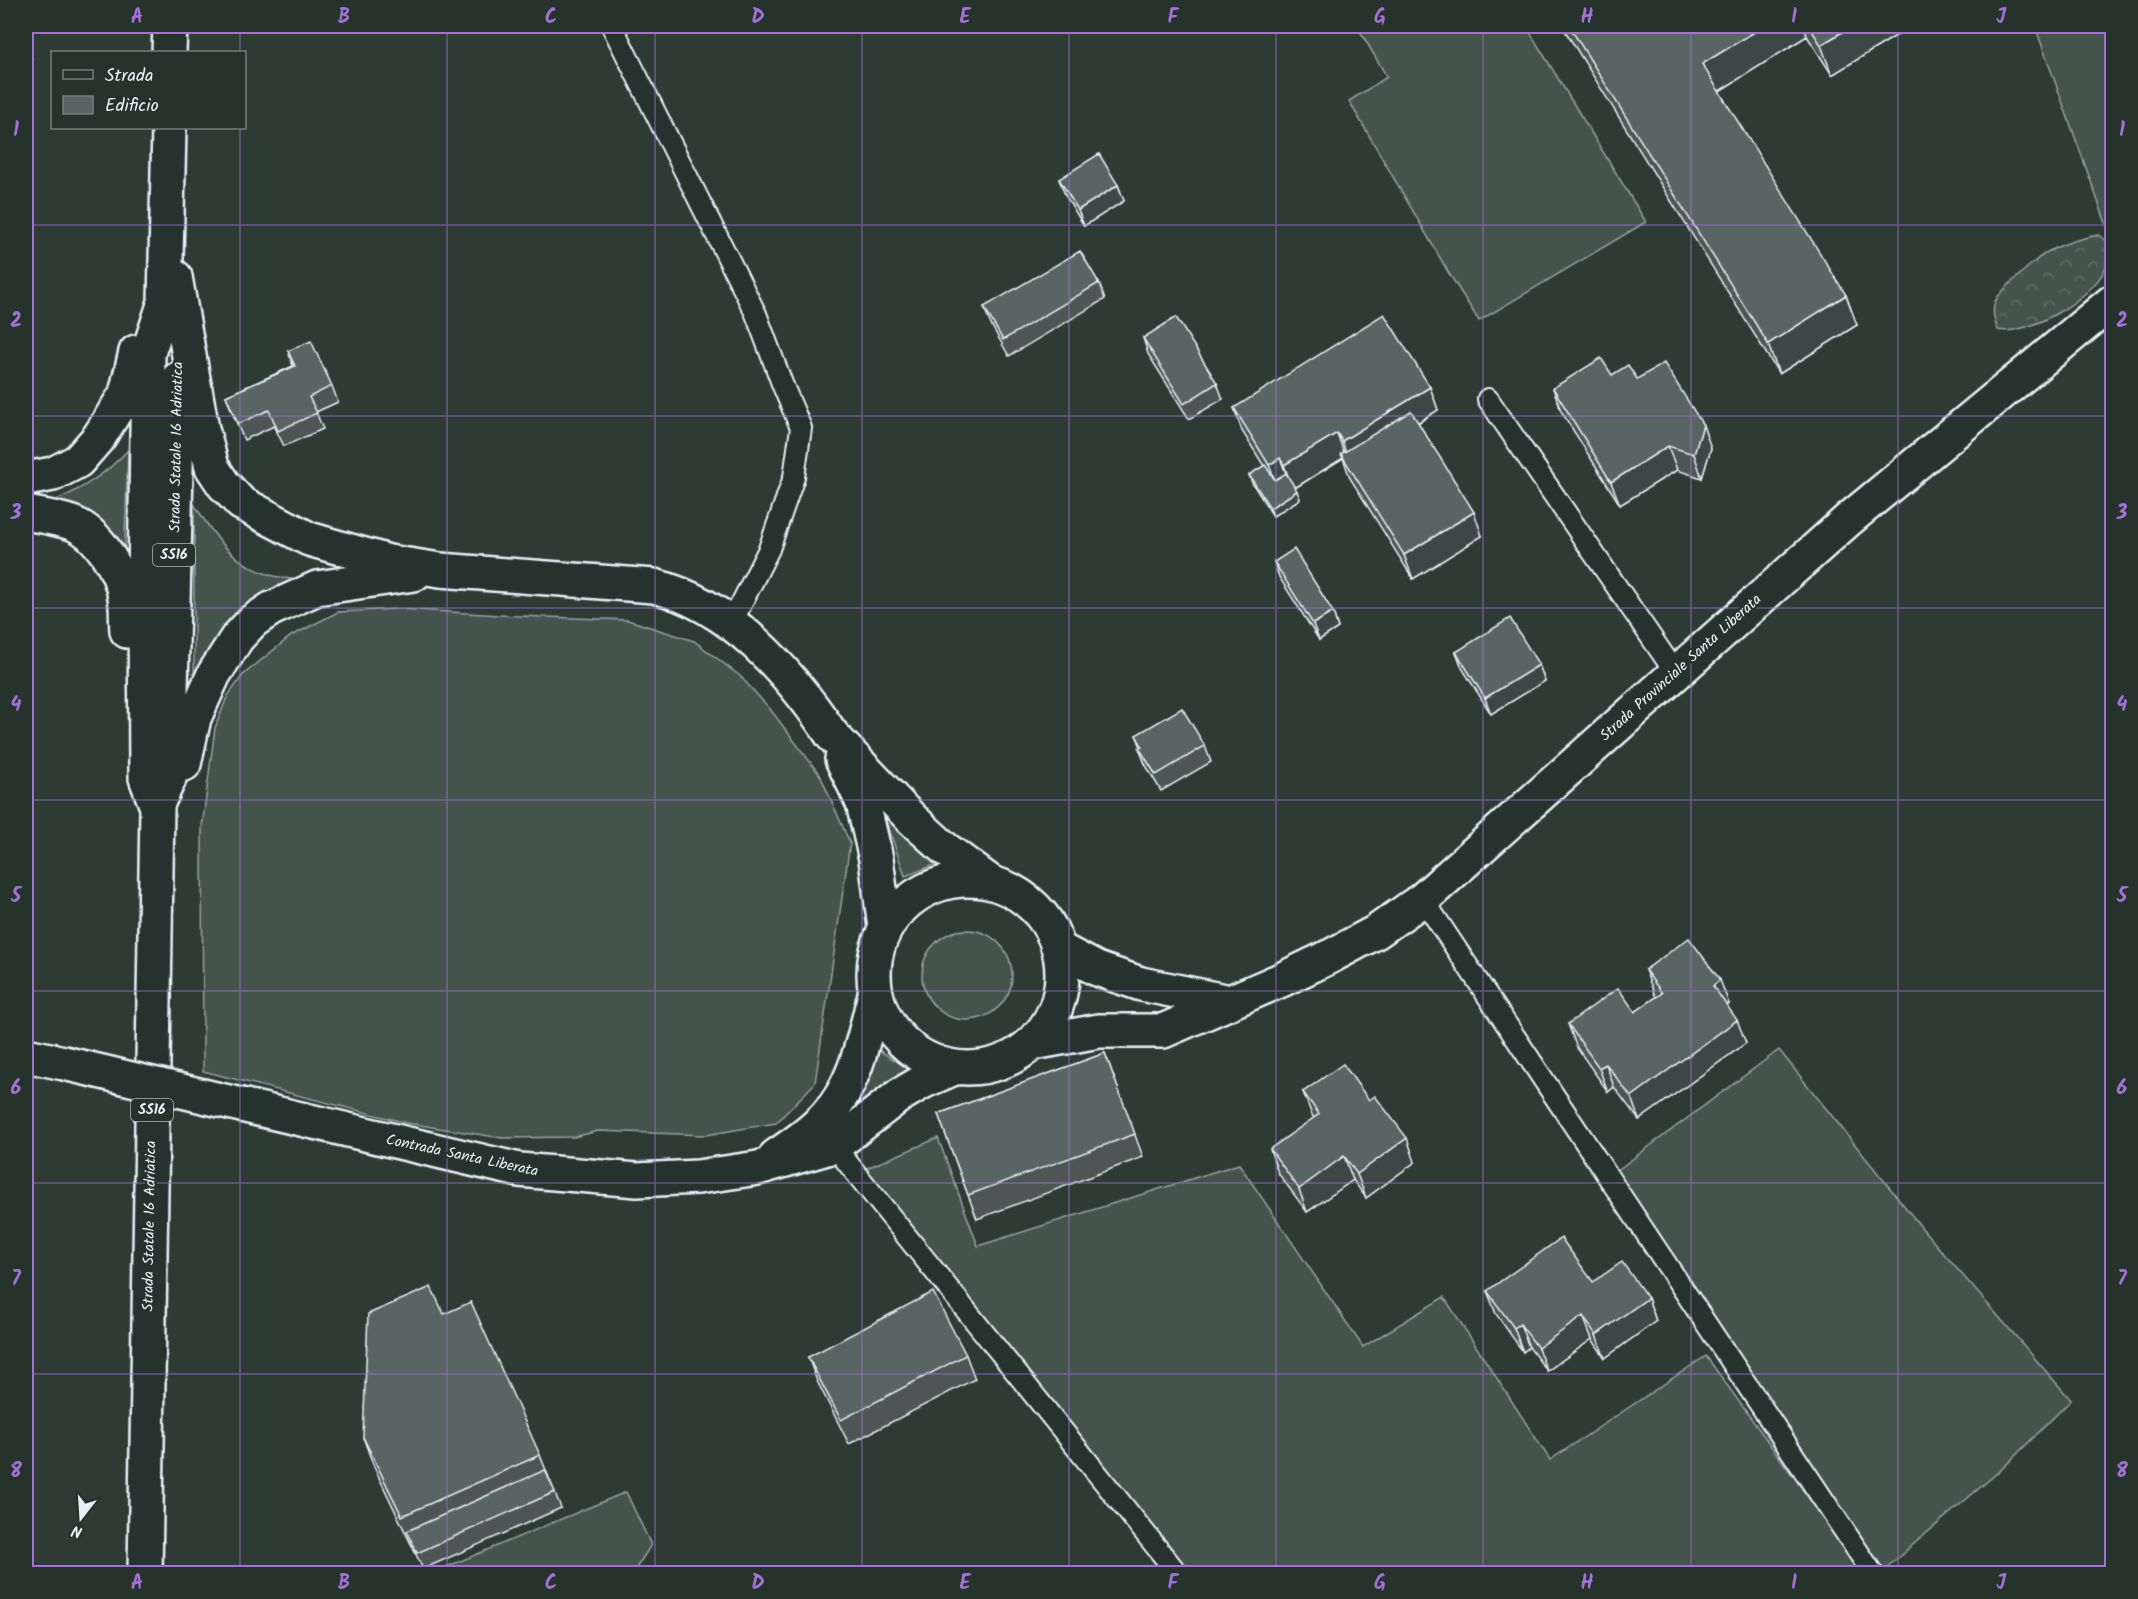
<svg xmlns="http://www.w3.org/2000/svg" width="2138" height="1599" font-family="Kalam,sans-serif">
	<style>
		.grass { fill: #45524e; stroke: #96a2a3; stroke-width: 1.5 }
		.forest { fill: url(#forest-crowns); stroke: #96a2a3; stroke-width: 1.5 }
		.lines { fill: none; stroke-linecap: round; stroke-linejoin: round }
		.lane-casing { stroke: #e8f1f8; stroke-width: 24 }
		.secondary-casing { stroke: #e8f1f8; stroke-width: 38 }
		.primary-casing { stroke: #e8f1f8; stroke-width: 38 }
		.lane { stroke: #26332d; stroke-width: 20 }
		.secondary { stroke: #26332d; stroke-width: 33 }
		.primary { stroke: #26332d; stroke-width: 33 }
		.secondary-bridge-casing { stroke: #e8f1f8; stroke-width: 38; stroke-linecap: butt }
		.secondary-bridge { stroke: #26332d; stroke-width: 33 }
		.wall { fill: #4d5755; stroke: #e8f1f8; stroke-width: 1.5 }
		.shaded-wall { fill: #3e4745; stroke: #e8f1f8; stroke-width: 1.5 }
		.building { fill: #596563; stroke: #e8f1f8; stroke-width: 1.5 }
		.grid { fill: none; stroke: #a171d3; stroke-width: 1.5; stroke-opacity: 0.55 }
		.labels { text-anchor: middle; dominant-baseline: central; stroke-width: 4.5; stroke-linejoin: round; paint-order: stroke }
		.shield { fill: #26332d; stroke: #aeb8bb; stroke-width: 1.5 }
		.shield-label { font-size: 14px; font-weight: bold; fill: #e8f1f8 }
		.street-label { font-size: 15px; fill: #e8f1f8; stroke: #26332d }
		.neatline { fill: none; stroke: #a171d3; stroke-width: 2 }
		.grid-label { font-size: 20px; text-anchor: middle; font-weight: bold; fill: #a171d3 }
	</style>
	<defs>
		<pattern id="forest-crowns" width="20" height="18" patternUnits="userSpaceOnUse" patternTransform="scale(1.5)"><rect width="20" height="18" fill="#45524e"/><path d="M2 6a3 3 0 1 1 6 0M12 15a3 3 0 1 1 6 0" fill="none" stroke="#606b68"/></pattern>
	</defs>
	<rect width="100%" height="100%" fill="#2e3b35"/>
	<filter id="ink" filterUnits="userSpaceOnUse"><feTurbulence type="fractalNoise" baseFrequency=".0167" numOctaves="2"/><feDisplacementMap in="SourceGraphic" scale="12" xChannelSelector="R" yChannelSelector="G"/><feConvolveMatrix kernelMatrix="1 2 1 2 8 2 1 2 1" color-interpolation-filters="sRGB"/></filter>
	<g filter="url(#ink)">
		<path class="grass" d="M 1357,26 L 1526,26 L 1646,222 L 1479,321 L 1450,275 L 1349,101 L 1387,77 Z
			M 2035,26 L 2112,26 L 2112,240 Z
			M 128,450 L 124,564 L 49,503 C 80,491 106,474 128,450 Z
			M 194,504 C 217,541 238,570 283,578 C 297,580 311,579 325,580 L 201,677 L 194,672 Z
			M 399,609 L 519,616 L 628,620 L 694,641 L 740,676 L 770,709 L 820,775 L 850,843 L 815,1083 L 776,1123 L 706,1135 L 598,1131 L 574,1137 L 502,1138 L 407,1123 L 203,1071 L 202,827 L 215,728 L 227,697 L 243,675 L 291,636 L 338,612 Z
			M 880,803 L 937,864 L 905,876 Z
			M922 975a45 45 0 1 1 90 0a45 45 0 1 1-90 0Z
			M 1779,1050 L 1926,1233 L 2071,1400 L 2004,1467 L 1880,1573 L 1611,1175 Z
			M 880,1051 L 913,1071 L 830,1134 Z
			M 938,1138 L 978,1246 L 1239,1164 L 1363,1347 L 1444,1297 L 1550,1460 L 1706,1356 L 1863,1573 L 1191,1573 L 1043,1389 L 862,1170 Z
			M 626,1492 L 651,1545 L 633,1573 L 432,1573 Z"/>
		<path class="forest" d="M 2098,235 L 2107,241 C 2108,251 2109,260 2105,269 C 2093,297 2029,336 1998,330 C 1994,321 1991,308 1997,298 C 2004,288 2038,257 2049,251 C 2065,243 2081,238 2098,235 Z"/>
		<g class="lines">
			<g class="lane-casing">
				<path id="lane" d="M 612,26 L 756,314 L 783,386 L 801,428 L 794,477 L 769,549 L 732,622
					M 1488,399 L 1675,672
					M 1423,899 L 1873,1574
					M 834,1146 L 1178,1574"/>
			</g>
			<g class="secondary-casing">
				<path id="secondary" d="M 832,735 L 912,819 L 944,848 L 990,882
					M 842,759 L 863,803 L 876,859 L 885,927
					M874 974a94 94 0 1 1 188 0a94 94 0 1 1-188 0Z
					M 1059,949 L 1097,969 L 1141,984 L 1230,1002
					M 1033,1043 L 1099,1031 L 1163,1031 L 1281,980 L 1331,956 L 1376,932 L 1423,899 L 1848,520 L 2112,302
					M 26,1055 L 64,1063
					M 241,1105 L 519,1170 L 637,1180 L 698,1177 L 758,1168 L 834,1146 L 900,1095 L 924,1081 L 954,1068
					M 776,1156 C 794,1144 813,1131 827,1115 C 857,1083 864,1035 875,995"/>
			</g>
			<g class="primary-casing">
				<path id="primary" d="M 169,52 L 170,26
					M 175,277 L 202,429 L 212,467 L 224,485 L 241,503 L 309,539 L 389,562 L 440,570 L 654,586 C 732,605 789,672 832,735
					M 26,479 L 53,474 L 78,461 L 99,437 L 126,394 L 136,352
					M 26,513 C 41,516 57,518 72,523 C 98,532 121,571 125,597 C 127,608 126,620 127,631
					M 184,764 L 194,718 L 214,674 L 237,638 L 253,621 L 271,609 L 317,588 L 414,574
					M 158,802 L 169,779 L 178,379
					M 145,1574 L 157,807 L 146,778 L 145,593 L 148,353 L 165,302 L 169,128"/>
			</g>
			<use href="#lane" class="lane"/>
			<use href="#secondary" class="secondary"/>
			<use href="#primary" class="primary"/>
			<g class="secondary-bridge-casing">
				<path id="secondary-bridge" d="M 64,1063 L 241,1105"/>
			</g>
			<use href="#secondary-bridge" class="secondary-bridge"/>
		</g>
		<path class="wall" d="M 1562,26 L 1912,26 L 1832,75 L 1807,36 L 1719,91 L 1857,325 L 1779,374 Z
			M 1059,179 L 1118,185 L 1124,201 L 1084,226 L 1065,195 Z
			M 1099,283 L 1105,299 L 1009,356 L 990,323 L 984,307 Z
			M 1143,338 L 1217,383 L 1223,399 L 1189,419 L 1148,354 Z
			M 288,351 L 332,386 L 338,402 L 316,412 L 323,429 L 284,446 L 274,426 L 244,440 L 232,412 L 226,396 L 293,366 Z
			M 1612,375 L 1637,379 L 1711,448 L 1702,478 L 1677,470 L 1620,505 L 1561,411 L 1553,388 Z
			M 1430,387 L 1438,410 L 1418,423 L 1482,536 L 1413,579 L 1350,478 L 1343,458 L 1295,488 L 1300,499 L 1273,516 L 1252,483 L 1249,475 L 1264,466 L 1242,431 L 1234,408 Z
			M 1274,562 L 1333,612 L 1338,628 L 1319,640 L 1279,577 Z
			M 1456,652 L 1539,665 L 1545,681 L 1491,714 L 1462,668 Z
			M 1136,735 L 1205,746 L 1211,762 L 1161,791 L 1145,764 L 1139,748 L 1141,747 Z
			M 1645,970 L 1729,1004 L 1727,1005 L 1746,1043 L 1639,1120 L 1614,1087 L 1608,1092 L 1577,1048 L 1568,1024 L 1635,1012 L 1656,997 L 1654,993 Z
			M 1105,1053 L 1143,1157 L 977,1219 L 938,1114 Z
			M 1303,1092 L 1415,1162 L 1366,1198 L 1353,1180 L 1307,1212 L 1278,1173 L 1270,1149 L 1314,1118 L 1312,1115 Z
			M 1593,1282 L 1648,1298 L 1656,1321 L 1605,1358 L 1592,1339 L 1547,1371 L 1529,1347 L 1523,1352 L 1496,1314 L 1487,1291 Z
			M 444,1314 L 540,1455 L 561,1508 L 423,1569 L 374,1467 L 363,1437 Z
			M 966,1355 L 975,1379 L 849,1444 L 817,1381 L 808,1357 Z"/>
		<path class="shaded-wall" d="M 1764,26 L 1804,26 L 1807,36 L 1713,95 L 1702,64 Z
			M 1852,26 L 1912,26 L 1832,75 L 1821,45 Z
			M 26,41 L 32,59 L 26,68 Z
			M 1118,185 L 1124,201 L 1084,226 L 1078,210 Z
			M 1846,295 L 1857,325 L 1779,374 L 1768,344 Z
			M 1430,387 L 1438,410 L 1350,465 L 1342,441 Z
			M 1703,425 L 1711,448 L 1702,478 L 1694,454 Z
			M 1337,433 L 1345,456 L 1341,454 L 1343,458 L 1293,489 L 1284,465 Z
			M 1668,446 L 1677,470 L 1620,505 L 1611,482 Z
			M 1280,458 L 1289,481 L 1278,488 L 1269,465 Z
			M 1297,491 L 1300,499 L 1273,516 L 1270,508 Z
			M 1474,512 L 1482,536 L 1413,579 L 1404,555 Z
			M 1333,612 L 1338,628 L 1319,640 L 1313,624 Z
			M 1539,665 L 1545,681 L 1491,714 L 1485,698 Z
			M 1720,980 L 1729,1004 L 1721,1009 L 1713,986 Z
			M 1737,1020 L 1746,1043 L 1639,1120 L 1631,1097 Z
			M 1606,1064 L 1614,1087 L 1608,1092 L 1599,1068 Z
			M 1407,1138 L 1415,1162 L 1366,1198 L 1357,1174 Z
			M 1344,1156 L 1353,1180 L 1307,1212 L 1299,1189 Z
			M 1648,1298 L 1656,1321 L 1605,1358 L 1596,1335 Z
			M 1583,1316 L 1592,1339 L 1547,1371 L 1538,1348 Z
			M 1520,1324 L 1529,1347 L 1523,1352 L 1514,1328 Z"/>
		<path class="building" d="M 1569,26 L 1764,26 L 1702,64 L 1846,295 L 1768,344 Z
			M 1809,26 L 1852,26 L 1821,45 Z
			M 1099,154 L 1118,185 L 1078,210 L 1059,179 Z
			M 1080,251 L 1099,283 L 1003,340 L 984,307 Z
			M 1384,314 L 1430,387 L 1342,441 L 1337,433 L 1284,465 L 1280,458 L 1269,465 L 1234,408 Z
			M 1176,317 L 1217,383 L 1184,404 L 1143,338 Z
			M 311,341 L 332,386 L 309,397 L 317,413 L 278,431 L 269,410 L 238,424 L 226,396 L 295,366 L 288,351 Z
			M 1601,358 L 1612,375 L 1628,365 L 1637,379 L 1664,363 L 1703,425 L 1694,454 L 1668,446 L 1611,482 L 1553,388 Z
			M 1411,411 L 1474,512 L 1404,555 L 1341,454 Z
			M 1265,465 L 1275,480 L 1286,473 L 1297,491 L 1270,508 L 1249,475 Z
			M 1294,549 L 1333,612 L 1313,624 L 1274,562 Z
			M 1510,618 L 1539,665 L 1485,698 L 1456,652 Z
			M 1182,708 L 1205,746 L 1156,775 L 1139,748 L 1142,746 L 1136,735 Z
			M 1689,938 L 1720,980 L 1713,986 L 1737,1020 L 1631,1097 L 1606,1064 L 1599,1068 L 1568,1024 L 1618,988 L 1635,1012 L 1662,993 L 1645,970 Z
			M 1105,1053 L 1135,1134 L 968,1195 L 938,1114 Z
			M 1343,1064 L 1369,1100 L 1375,1096 L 1407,1138 L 1357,1174 L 1344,1156 L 1299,1189 L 1270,1149 L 1319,1114 L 1303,1092 Z
			M 1561,1238 L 1593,1282 L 1622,1262 L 1648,1298 L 1596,1335 L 1583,1316 L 1538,1348 L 1520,1324 L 1514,1328 L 1487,1291 Z
			M 431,1287 L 444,1314 L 471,1302 L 540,1455 L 402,1516 L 363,1437 L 368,1314 Z
			M 933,1292 L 966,1355 L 841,1420 L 808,1357 Z
			M 545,1470 L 555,1492 L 417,1553 L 407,1531 Z"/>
	</g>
	<path class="grid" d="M 240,26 L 240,52M 447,26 L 447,1574M 655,26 L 655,1574M 862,26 L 862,1574M 1069,26 L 1069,1574M 1276,26 L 1276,1574M 1483,26 L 1483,1574M 1691,26 L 1691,1574M 1898,26 L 1898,1574M 240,128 L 240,1574M 26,225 L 2112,225M 26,416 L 2112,416M 26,608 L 2112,608M 26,800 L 2112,800M 26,991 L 2112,991M 26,1183 L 2112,1183M 26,1374 L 2112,1374"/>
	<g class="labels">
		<g class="shield">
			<rect x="153" y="544" width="42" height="22" rx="4.5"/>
			<rect x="131" y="1099" width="42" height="22" rx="4.5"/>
		</g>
		<g class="shield-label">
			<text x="174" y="555">SS16</text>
			<text x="152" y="1110">SS16</text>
		</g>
		<g class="street-label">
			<text transform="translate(177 447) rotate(-89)">Strada Statale 16 Adriatica</text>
			<text transform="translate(1681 668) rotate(-42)">Strada Provinciale Santa Liberata</text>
			<text transform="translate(462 1156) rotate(12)">Contrada Santa Liberata</text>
			<text transform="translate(150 1226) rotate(-89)">Strada Statale 16 Adriatica</text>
		</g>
	</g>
	<rect width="2138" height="1599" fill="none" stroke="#26332d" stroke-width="66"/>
	<rect x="51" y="51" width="195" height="78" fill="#26332d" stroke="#747f7e" stroke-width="1.5"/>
	<rect x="63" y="70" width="30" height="9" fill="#26332d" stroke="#747f7e" stroke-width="1.5"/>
	<text x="105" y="81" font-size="18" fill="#e8f1f8">Strada</text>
	<rect x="63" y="96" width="30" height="18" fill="#596563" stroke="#747f7e" stroke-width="1.5"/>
	<text x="105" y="111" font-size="18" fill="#e8f1f8">Edificio</text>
	<g transform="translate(81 1518) rotate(197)" stroke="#26332d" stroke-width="4.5" paint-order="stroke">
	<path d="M0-4.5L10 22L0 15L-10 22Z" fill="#e8f1f8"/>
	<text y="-9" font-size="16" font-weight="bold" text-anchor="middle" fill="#e8f1f8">N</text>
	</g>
	<rect x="33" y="33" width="2072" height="1533" class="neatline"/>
	<g class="grid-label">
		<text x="137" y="23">A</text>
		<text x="344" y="23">B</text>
		<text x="551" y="23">C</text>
		<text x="758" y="23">D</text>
		<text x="965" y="23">E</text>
		<text x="1173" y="23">F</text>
		<text x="1380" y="23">G</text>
		<text x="1587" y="23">H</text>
		<text x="1794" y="23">I</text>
		<text x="2001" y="23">J</text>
		<text x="16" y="136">1</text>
		<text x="2122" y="136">1</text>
		<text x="16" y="327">2</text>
		<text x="2122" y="327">2</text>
		<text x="16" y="519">3</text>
		<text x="2122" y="519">3</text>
		<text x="16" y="711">4</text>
		<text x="2122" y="711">4</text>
		<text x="16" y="902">5</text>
		<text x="2122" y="902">5</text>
		<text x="16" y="1094">6</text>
		<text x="2122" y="1094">6</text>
		<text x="16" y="1285">7</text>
		<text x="2122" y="1285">7</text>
		<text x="16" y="1477">8</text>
		<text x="2122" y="1477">8</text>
		<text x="137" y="1589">A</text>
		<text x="344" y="1589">B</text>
		<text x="551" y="1589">C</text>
		<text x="758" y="1589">D</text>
		<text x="965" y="1589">E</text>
		<text x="1173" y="1589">F</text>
		<text x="1380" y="1589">G</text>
		<text x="1587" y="1589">H</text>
		<text x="1794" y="1589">I</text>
		<text x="2001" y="1589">J</text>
	</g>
</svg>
